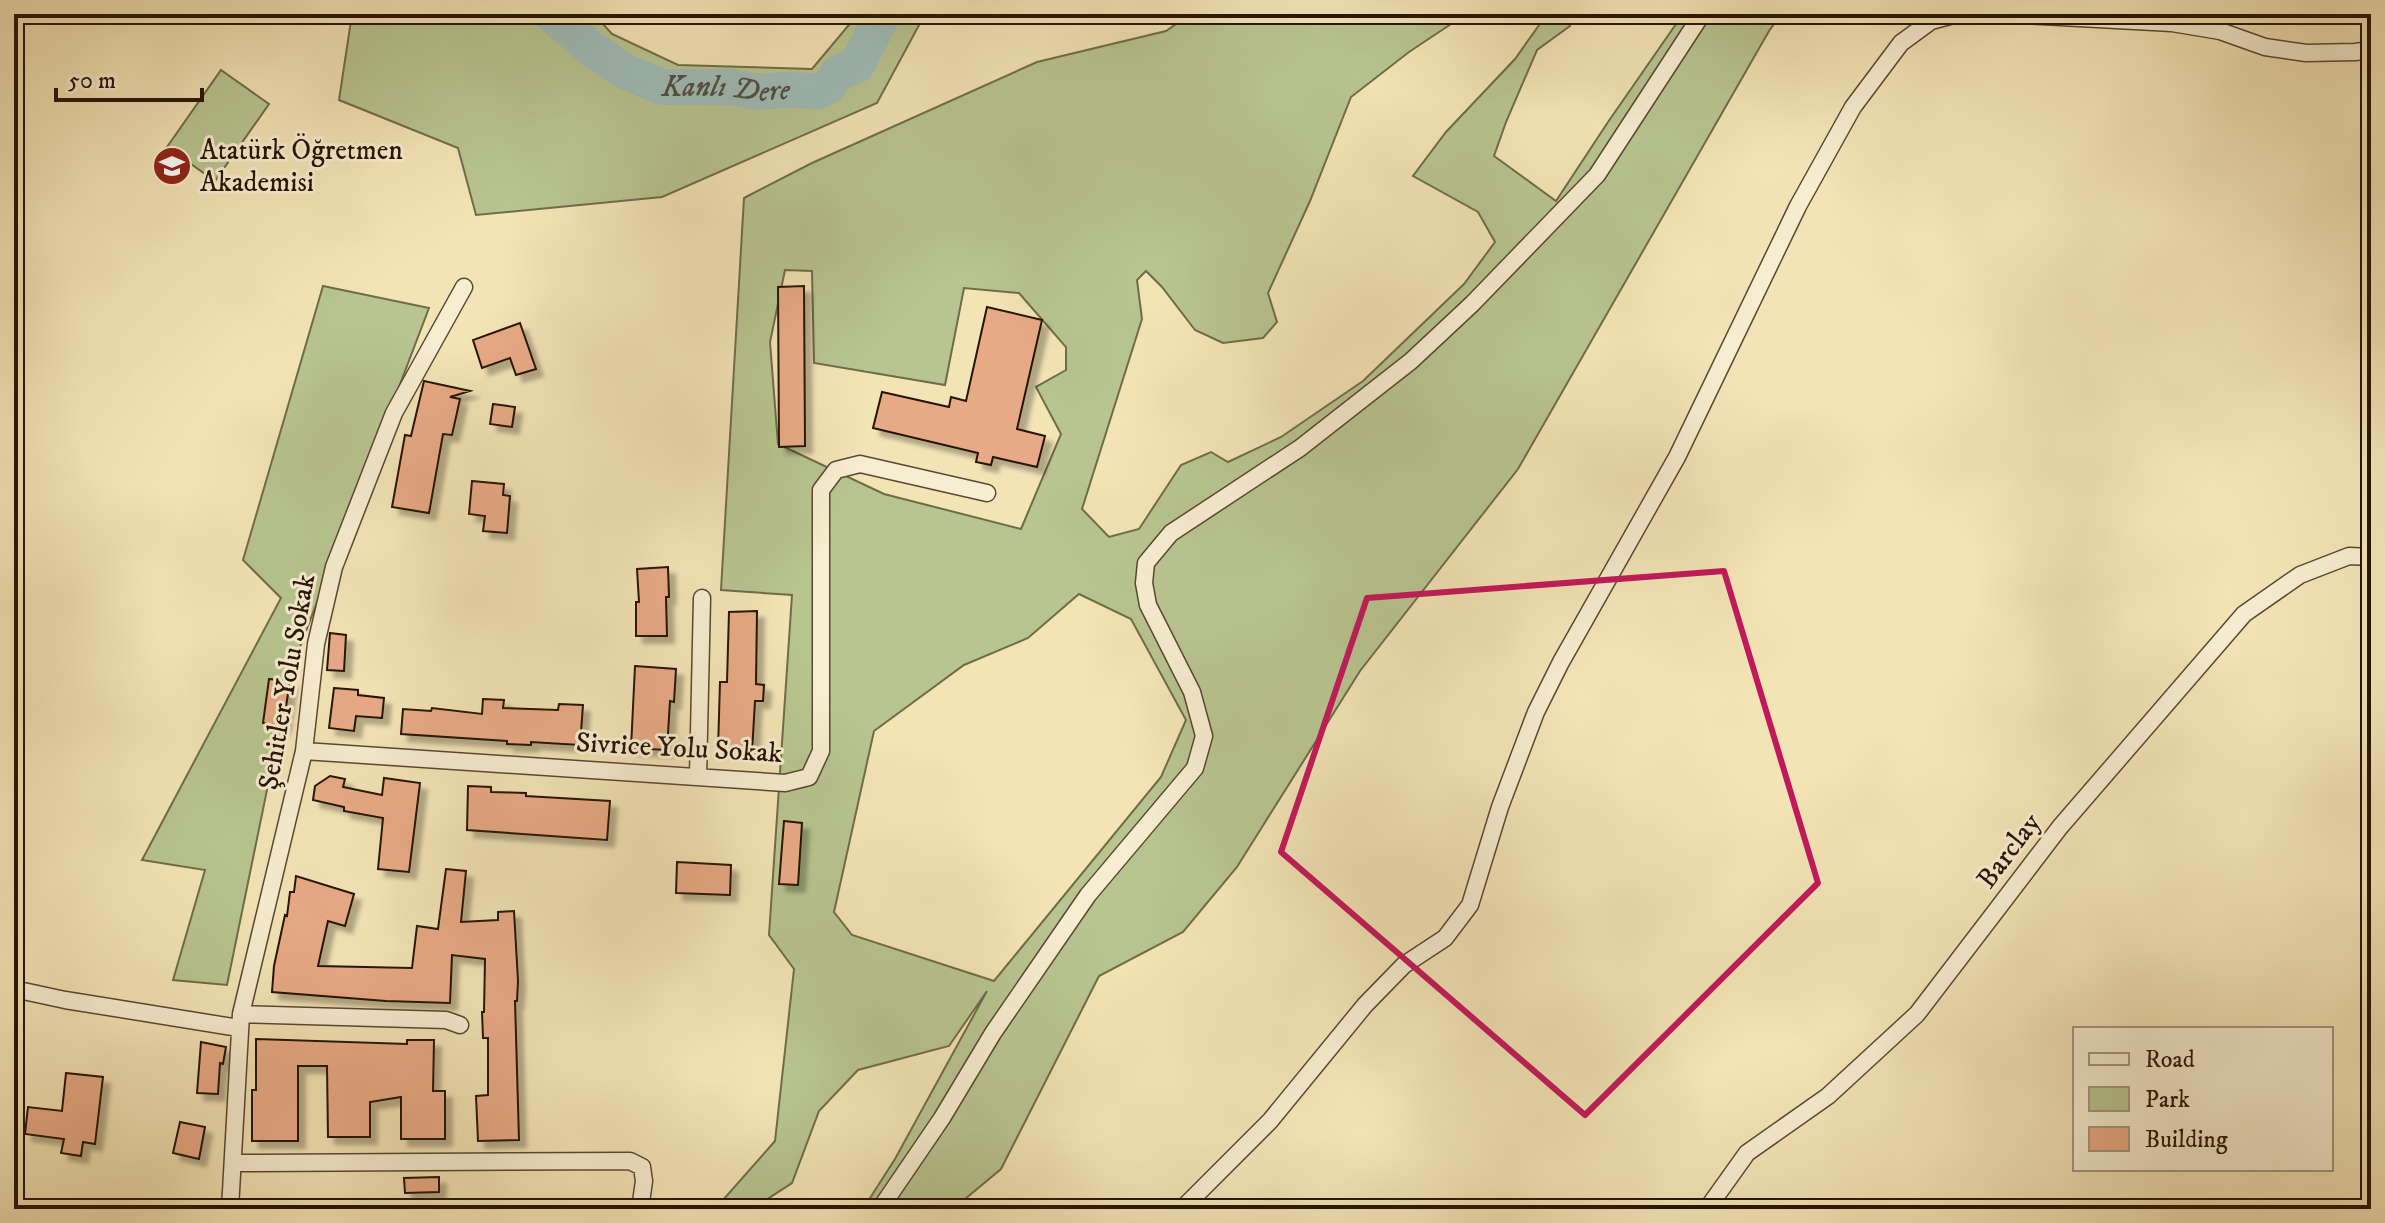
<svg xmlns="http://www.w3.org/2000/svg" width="2385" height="1223" font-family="'IM FELL DW Pica',serif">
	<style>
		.green { fill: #b8c590; stroke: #706c4a; stroke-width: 2; fill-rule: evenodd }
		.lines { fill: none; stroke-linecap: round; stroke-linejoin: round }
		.river { stroke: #9fbcb8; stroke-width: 36 }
		.building { fill: #e8aa86; stroke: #271404; stroke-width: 2; filter: url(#shadow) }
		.street-casing { stroke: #5a4830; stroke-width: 19 }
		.street { stroke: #f7edd0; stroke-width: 16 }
		.marked { fill: none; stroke: #c2185b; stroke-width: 6; stroke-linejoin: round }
		.labels { text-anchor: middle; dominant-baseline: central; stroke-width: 6; stroke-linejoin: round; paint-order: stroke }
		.poi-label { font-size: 28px; fill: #271404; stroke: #f7edd0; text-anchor: start }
		.street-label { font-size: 28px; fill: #271404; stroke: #f7edd0 }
		.water-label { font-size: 30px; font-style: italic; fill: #514f43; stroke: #f7edd0 }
	</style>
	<defs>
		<filter id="shadow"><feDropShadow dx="7" dy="7" stdDeviation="2" flood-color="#0004"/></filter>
	</defs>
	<rect width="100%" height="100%" fill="#f3e4b6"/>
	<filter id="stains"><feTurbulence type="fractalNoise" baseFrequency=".0025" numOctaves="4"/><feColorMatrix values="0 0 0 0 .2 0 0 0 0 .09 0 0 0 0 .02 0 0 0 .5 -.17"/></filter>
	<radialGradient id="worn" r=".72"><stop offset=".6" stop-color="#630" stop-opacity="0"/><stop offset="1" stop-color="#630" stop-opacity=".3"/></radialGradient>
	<path class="green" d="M 352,14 L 594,14 L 612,34 L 678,65 L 812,69 L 858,14 L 925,14 L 877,103 L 662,197 L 476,215 L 458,148 L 339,100 Z
		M 1187,14 L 1466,14 L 1409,52 L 1351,97 L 1310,201 L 1268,293 L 1277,322 L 1263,338 L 1223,343 L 1195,330 L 1162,287 L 1146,271 L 1137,280 L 1142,319 L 1082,509 L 1109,537 L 1139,529 L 1181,465 L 1211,452 L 1228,462 L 1281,437 L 1363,381 L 1464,284 L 1495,242 L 1478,212 L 1413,176 L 1446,132 L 1515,59 L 1547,14 L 1564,14 L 1570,26 L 1537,50 L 1506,122 L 1494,156 L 1556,201 L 1608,122 L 1683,14 L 1781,14 L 1769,31 L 1518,469 L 1360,671 L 1237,867 L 1183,932 L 1099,976 L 1001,1169 L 953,1209 L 863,1209 L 895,1159 L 987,991 L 949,1046 L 858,1070 L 819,1111 L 792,1183 L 752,1209 L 715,1209 L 775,1141 L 794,969 L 769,935 L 792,595 L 721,590 L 744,198 L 812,163 L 1037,62 L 1166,31 L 1186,17 ZM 785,270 L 812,271 L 814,363 L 945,385 L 964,288 L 1019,293 L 1066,347 L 1066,370 L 1036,387 L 1061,434 L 1021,529 L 884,494 L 778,444 L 770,342 ZM 1079,594 L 1131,619 L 1186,720 L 1161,777 L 994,981 L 852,935 L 834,912 L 874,731 L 964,665 L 1028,638 Z
		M 221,70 L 269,104 L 215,181 L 167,147 Z
		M 323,286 L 429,308 L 292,668 L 227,985 L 173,980 L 205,870 L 142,860 L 281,598 L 243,560 Z"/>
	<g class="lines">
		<path class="river" id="s1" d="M 551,14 L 589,47 L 624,71 L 662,87 L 732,87 L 757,92 L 785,90 L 819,91 L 829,86 L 838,73 L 857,65 L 883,14"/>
	</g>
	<path class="building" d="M 804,286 L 805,446 L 779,447 L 778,287 Z
		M 987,307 L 1042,320 L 1017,429 L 1045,436 L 1037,467 L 993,457 L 991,465 L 976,462 L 978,453 L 873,428 L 882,392 L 949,407 L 951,397 L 966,401 Z
		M 520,323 L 536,369 L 516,375 L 510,358 L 482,368 L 473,340 Z
		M 424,381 L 470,391 L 450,397 L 460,399 L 452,435 L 443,434 L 429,513 L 392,507 L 405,435 L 411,436 Z
		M 493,404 L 515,407 L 512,427 L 490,424 Z
		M 472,481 L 504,484 L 503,495 L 510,496 L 507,533 L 483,531 L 485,516 L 469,514 Z
		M 668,567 L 669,597 L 666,597 L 667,636 L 636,636 L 636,602 L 639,602 L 637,569 Z
		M 757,611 L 756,684 L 764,685 L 763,701 L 755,701 L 752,752 L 718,750 L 720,682 L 727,682 L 729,612 Z
		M 330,633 L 346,635 L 344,671 L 327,670 Z
		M 635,666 L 676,669 L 674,702 L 670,701 L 667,750 L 631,748 Z
		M 269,679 L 290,681 L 283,726 L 263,723 Z
		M 334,688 L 358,690 L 358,695 L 384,698 L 382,718 L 356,716 L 354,731 L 329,728 Z
		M 483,699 L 504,700 L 503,708 L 558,710 L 559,704 L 583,705 L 580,745 L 531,742 L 531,745 L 507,744 L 507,741 L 401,734 L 403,709 L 431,711 L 432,708 L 482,714 Z
		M 330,776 L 345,779 L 343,787 L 382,795 L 384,778 L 420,783 L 409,872 L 378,869 L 383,818 L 344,811 L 344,807 L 313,800 L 315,786 Z
		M 468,786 L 491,787 L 491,792 L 526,793 L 526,796 L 610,801 L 607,840 L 467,830 Z
		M 784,821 L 802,823 L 798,885 L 779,884 Z
		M 677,862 L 731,865 L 730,895 L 676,893 Z
		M 446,869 L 466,871 L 461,922 L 498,920 L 498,912 L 514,911 L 518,981 L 517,1001 L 515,1001 L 519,1140 L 478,1141 L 476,1096 L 488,1095 L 488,1038 L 483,1038 L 482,1012 L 484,1012 L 485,959 L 452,955 L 450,1003 L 386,1001 L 272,992 L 274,966 L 285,915 L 287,916 L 290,892 L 294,892 L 296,876 L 354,894 L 345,926 L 328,921 L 318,966 L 412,968 L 417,926 L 438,929 Z
		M 256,1039 L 407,1044 L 407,1040 L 434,1040 L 433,1091 L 445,1091 L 445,1139 L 401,1139 L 401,1097 L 370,1102 L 370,1137 L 328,1137 L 327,1066 L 298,1066 L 298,1141 L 252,1141 L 252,1090 L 256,1090 Z
		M 201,1042 L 226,1047 L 223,1064 L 220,1063 L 218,1094 L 197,1093 Z
		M 66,1073 L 103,1077 L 95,1144 L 83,1142 L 81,1156 L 61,1153 L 64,1139 L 25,1134 L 28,1107 L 62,1111 Z
		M 180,1122 L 205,1127 L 199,1159 L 173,1153 Z
		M 439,1177 L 439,1192 L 405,1193 L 404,1178 Z"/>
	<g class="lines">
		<g class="street-casing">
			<path id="street" d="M 2004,14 L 2172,23 L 2220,31 L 2265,47 L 2306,53 L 2355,52 L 2371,50
				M 304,751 L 785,783 L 809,777 L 821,751 L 821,490 L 836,470 L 860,464 L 987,493
				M 698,777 L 702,598
				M 14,989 L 65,1000 L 239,1028
				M 241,1014 L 446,1020 L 460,1025
				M 233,1163 L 630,1161 L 642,1167 L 644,1181 L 640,1209
				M 230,1209 L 241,1014 L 304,751 L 316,644 L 334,567 L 394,413 L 464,287
				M 880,1209 L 942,1118 L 993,1033 L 1088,895 L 1195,768 L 1204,736 L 1192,692 L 1148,605 L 1144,583 L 1146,563 L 1171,533 L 1300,448 L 1411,361 L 1472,304 L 1597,175 L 1702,14
				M 1182,1209 L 1270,1121 L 1365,1005 L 1404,965 L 1445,938 L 1470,905 L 1500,807 L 1536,712 L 1561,662 L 1677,457 L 1798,206 L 1853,107 L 1901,43 L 1931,21 L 1957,14
				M 1707,1209 L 1747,1153 L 1828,1096 L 1917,1014 L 2060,827 L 2244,614 L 2300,575 L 2349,556 L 2371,557"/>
		</g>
		<use href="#street" class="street"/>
	</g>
	<path class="marked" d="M 1724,571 L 1818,883 L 1585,1115 L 1281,852 L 1367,598 Z"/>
	<defs>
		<g id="university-disc" transform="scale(2)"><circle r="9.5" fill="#8f2418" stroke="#f7edd0"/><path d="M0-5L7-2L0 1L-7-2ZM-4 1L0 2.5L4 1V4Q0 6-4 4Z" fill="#fff"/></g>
	</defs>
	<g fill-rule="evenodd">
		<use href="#university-disc" x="172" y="166"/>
	</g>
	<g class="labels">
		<g class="poi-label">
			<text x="200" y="150">Atatürk Öğretmen<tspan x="200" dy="32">Akademisi</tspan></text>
		</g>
		<g class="street-label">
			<text transform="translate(287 682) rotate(-80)">Şehitler Yolu Sokak</text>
			<text transform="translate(679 748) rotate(3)">Sivrice Yolu Sokak</text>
			<text transform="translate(2009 851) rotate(-53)">Barclay</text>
		</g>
		<g class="water-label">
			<text stroke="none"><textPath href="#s1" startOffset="198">Kanlı Dere</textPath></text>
		</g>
	</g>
	<rect width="2385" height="1223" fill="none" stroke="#f3e4b6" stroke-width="48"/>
	<rect x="16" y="16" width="2353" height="1191" fill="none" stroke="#271404" stroke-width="4"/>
	<rect x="24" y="24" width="2337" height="1175" fill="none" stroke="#271404" stroke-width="2"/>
	<rect x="2073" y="1027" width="260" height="144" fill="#f7edd0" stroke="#a4967e" stroke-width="2"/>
	<rect x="2089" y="1053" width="40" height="12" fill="#f7edd0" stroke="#a4967e" stroke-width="2"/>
	<text x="2145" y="1067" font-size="24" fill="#271404">Road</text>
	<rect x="2089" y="1087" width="40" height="24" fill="#b8c590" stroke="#a4967e" stroke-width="2"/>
	<text x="2145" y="1107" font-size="24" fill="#271404">Park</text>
	<rect x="2089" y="1127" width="40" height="24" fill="#e8aa86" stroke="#a4967e" stroke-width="2"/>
	<text x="2145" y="1147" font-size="24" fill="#271404">Building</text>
	<path d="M56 88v12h146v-12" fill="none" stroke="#271404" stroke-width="4"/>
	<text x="68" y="88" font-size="24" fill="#271404" stroke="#f7edd0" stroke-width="6" paint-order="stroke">50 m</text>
	<rect width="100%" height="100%" filter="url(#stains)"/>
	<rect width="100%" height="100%" fill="url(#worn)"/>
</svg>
